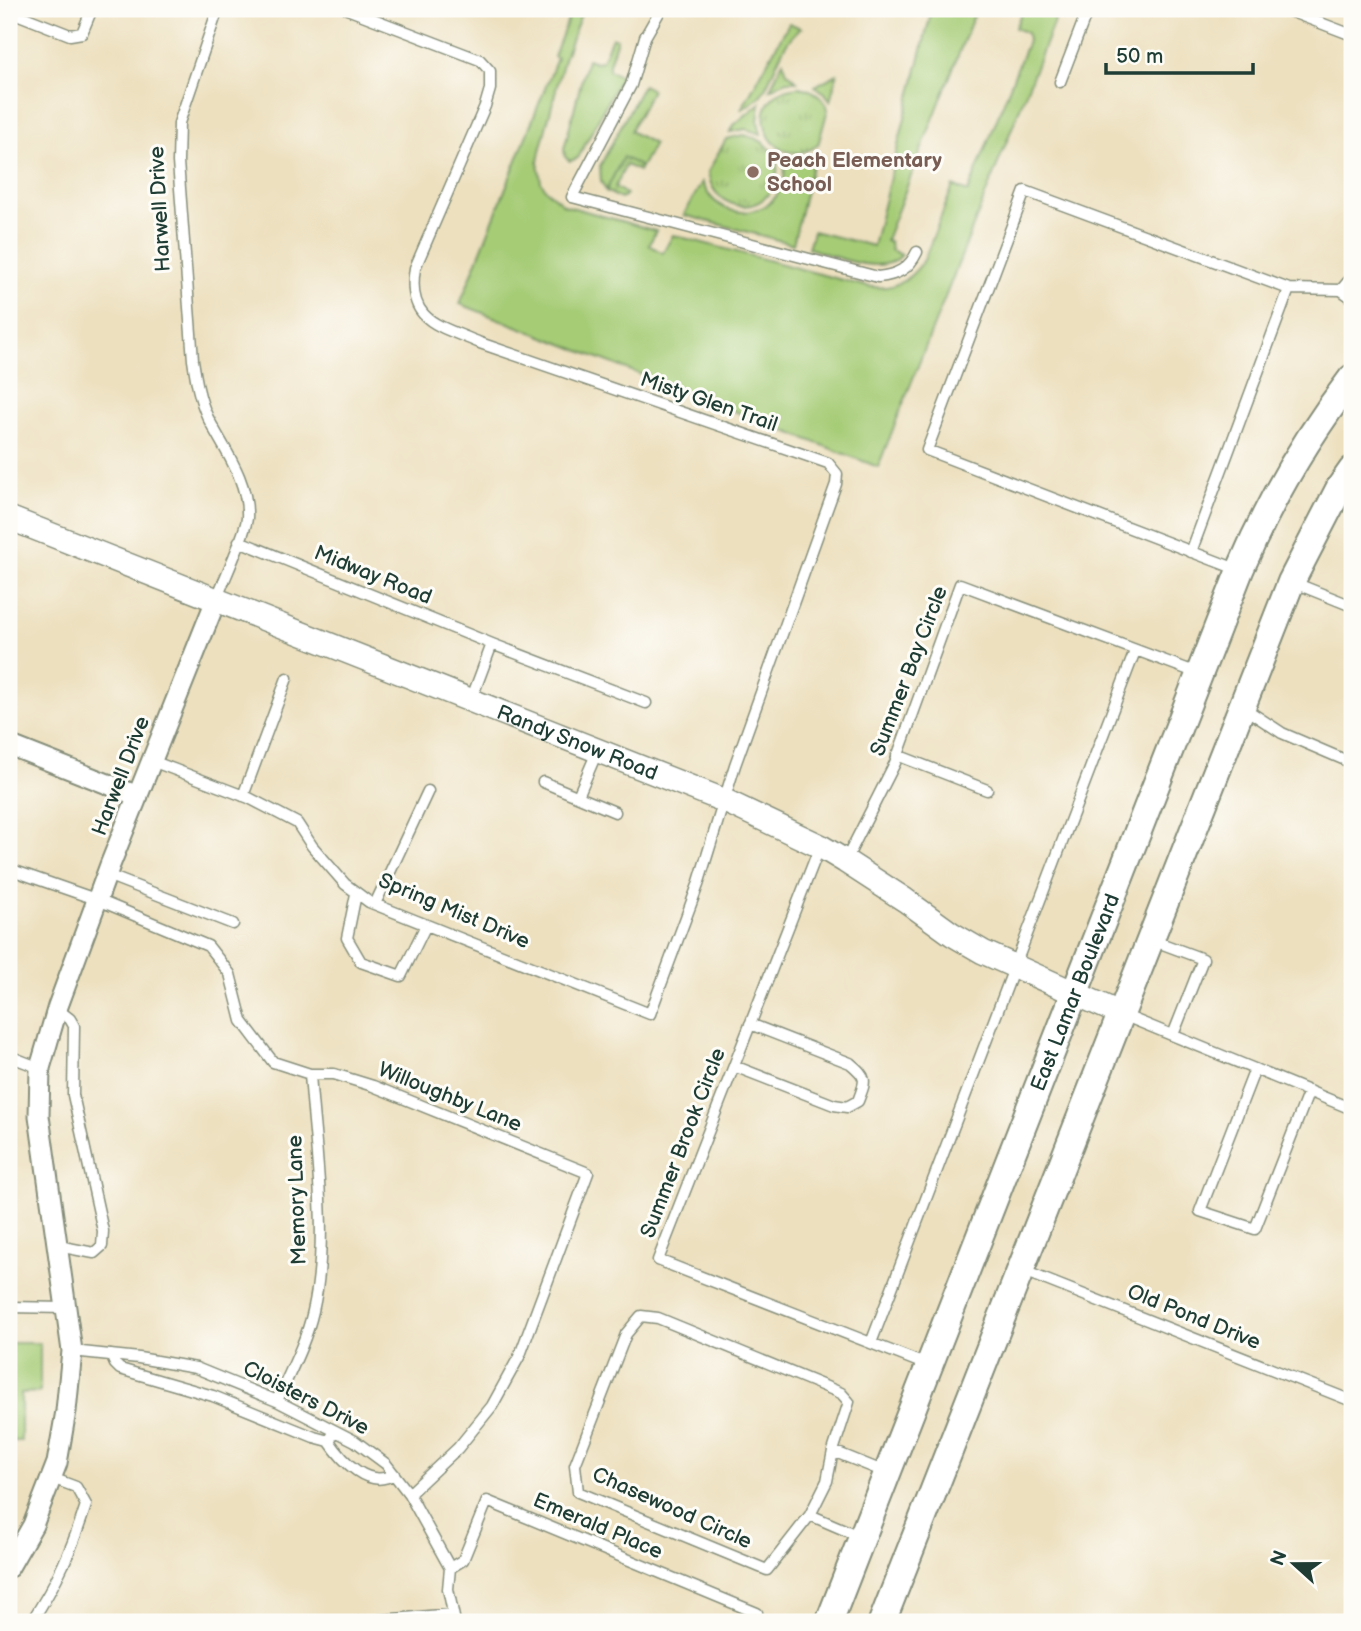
<svg xmlns="http://www.w3.org/2000/svg" width="1361" height="1631" font-family="'Balsamiq Sans',sans-serif">
	<style>
		.grass { fill: #a6cc76; stroke: #628455; stroke-width: 2 }
		.park { fill: url(#park-tufts); stroke: #628455; stroke-width: 2 }
		.garden { fill: url(#garden-furrows); stroke: #628455; stroke-width: 2 }
		.lines { fill: none; stroke-linecap: round; stroke-linejoin: round }
		.service-casing { stroke: #868e7a; stroke-width: 13 }
		.minor-casing { stroke: #868e7a; stroke-width: 23 }
		.tertiary-casing { stroke: #868e7a; stroke-width: 26 }
		.secondary-casing { stroke: #868e7a; stroke-width: 30 }
		.service { stroke: #fff; stroke-width: 10 }
		.minor { stroke: #fff; stroke-width: 19 }
		.tertiary { stroke: #fff; stroke-width: 23 }
		.secondary { stroke: #fff; stroke-width: 26 }
		.education-dot { fill: #8d6e63; stroke: #fdfcf7; stroke-width: 2.5 }
		.labels { text-anchor: middle; dominant-baseline: central; stroke-width: 6; stroke-linejoin: round; paint-order: stroke }
		.education-label { font-size: 21px; font-weight: bold; fill: #785e54; stroke: #fdfcf7; text-anchor: start }
		.street-label { font-size: 21px; fill: #1f3d34; stroke: #fdfcf7 }
	</style>
	<defs>
		<pattern id="park-tufts" width="24" height="20" patternUnits="userSpaceOnUse" patternTransform="scale(1.75)"><rect width="24" height="20" fill="#a6cc76"/><path d="M3 7l-1-3M5 7V3M7 7l1-3M15 17l-1-3M17 17v-4M19 17l1-3" fill="none" stroke="#87a762"/></pattern>
		<pattern id="garden-furrows" width="10" height="10" patternUnits="userSpaceOnUse" patternTransform="scale(1.75)"><rect width="10" height="10" fill="#a6cc76"/><path d="M-1 1l2-2M0 10L10 0M9 11l2-2" fill="none" stroke="#87a762"/></pattern>
	</defs>
	<rect width="100%" height="100%" fill="#fdfcf7"/>
	<filter id="ink" filterUnits="userSpaceOnUse"><feTurbulence type="fractalNoise" baseFrequency=".0143" numOctaves="2"/><feDisplacementMap in="SourceGraphic" scale="14" xChannelSelector="R" yChannelSelector="G"/><feConvolveMatrix kernelMatrix="1 2 1 2 8 2 1 2 1" color-interpolation-filters="sRGB"/></filter>
	<filter id="wash" filterUnits="userSpaceOnUse"><feTurbulence type="fractalNoise" baseFrequency=".00686" numOctaves="4" result="noise"/><feDisplacementMap in="SourceGraphic" scale="28" xChannelSelector="R" yChannelSelector="G"/><feGaussianBlur stdDeviation="1.57" result="paint"/><feColorMatrix in="noise" values="0 0 0 0 0 0 0 0 0 0 0 0 0 0 0 0 0 1.4 0 .05"/><feComposite in="paint" operator="in"/></filter>
	<g filter="url(#wash)">
		<rect width="100%" height="100%" fill="#ede0bf"/>
		<path class="grass" d="M 572,9 L 583,9 L 564,59 L 540,151 L 538,162 L 541,182 L 547,191 L 564,205 L 656,231 L 649,245 L 663,253 L 673,235 L 861,285 C 889,292 908,284 924,260 L 953,186 L 968,192 L 1028,41 L 1027,33 L 1015,28 L 1023,9 L 1059,9 L 878,467 L 460,304 L 557,58 L 554,56 Z
			M 932,9 L 962,9 L 975,12 L 886,240 L 890,242 L 891,250 L 902,255 C 882,278 833,255 808,248 L 813,231 L 873,246 Z
			M 789,23 L 801,28 C 779,45 777,69 763,92 C 759,99 748,105 741,110 Z
			M 612,37 L 617,39 L 609,64 L 609,70 L 621,76 L 578,158 L 570,161 L 565,157 L 564,149 L 587,59 L 596,62 L 602,61 Z
			M 783,61 L 787,72 L 797,81 L 787,81 L 770,89 Z
			M 837,74 L 830,101 L 825,93 L 815,86 Z
			M 643,85 L 652,90 L 630,131 L 654,144 L 641,167 L 623,158 L 606,191 L 601,181 L 600,166 Z
			M 760,103 L 758,122 L 761,134 L 746,129 L 730,132 L 734,125 Z
			M 815,154 L 793,244 L 684,215 L 702,182 C 724,236 799,211 782,155 L 797,159 Z
			M 9,1343 L 40,1343 L 40,1392 L 21,1393 L 21,1441 L 9,1441 Z"/>
		<path class="park" d="M 799,87 C 814,90 822,95 828,109 L 818,145 C 768,178 737,92 799,87 Z
			M 743,135 C 803,145 775,224 728,202 C 715,196 710,185 708,172 L 726,139 Z"/>
		<path class="garden" d="M 623,157 L 641,167 L 639,171 L 626,165 L 615,187 L 626,194 L 621,199 L 606,191 Z"/>
	</g>
	<g filter="url(#ink)">
		<g class="lines">
			<g class="service-casing">
				<path id="service" d="M 661,9 L 645,37 L 631,85 L 572,197 L 878,277 C 897,275 909,269 917,252
					M 1284,9 L 1352,35
					M 9,11 L 70,35 L 82,33 L 92,9
					M 1060,82 L 1088,9
					M 1341,290 L 1352,277
					M 239,541 L 492,644
					M 1191,552 L 1289,289
					M 1239,570 L 927,450 L 1025,191 L 1289,289 L 1341,290 L 1352,298
					M 1292,582 L 1352,606
					M 216,600 C 223,582 246,533 247,518 C 249,481 224,449 208,418 C 199,399 196,380 193,360 L 178,162 L 179,123 L 218,9
					M 471,700 L 492,644 L 646,703
					M 1244,708 L 1282,733 L 1352,763
					M 897,755 L 987,790
					M 152,761 L 249,798 L 297,823 L 312,846 L 345,884 L 369,902 L 650,1014 L 698,885 L 735,765 L 836,484 L 837,474 L 828,463 L 480,343 C 439,325 406,322 415,268 L 485,106 L 490,89 L 490,71 L 480,60 L 347,9
					M 543,782 L 615,812
					M 243,796 L 287,678
					M 578,796 L 597,752
					M 820,846 L 658,1260 L 927,1365
					M 846,860 L 895,763 L 960,584 L 1200,674
					M 9,869 L 98,900 L 208,946 L 230,974 L 242,1021 L 273,1062 L 310,1074 L 334,1074 L 373,1086 L 588,1173 L 520,1355 L 492,1406 L 458,1448 L 409,1494
					M 107,875 L 233,924
					M 356,894 L 347,938 L 361,962 L 401,976 L 426,925
					M 375,904 L 428,791
					M 1152,940 L 1203,959 L 1173,1035
					M 57,1009 L 70,1019 L 74,1026 L 73,1095 L 103,1231 L 102,1246 L 94,1253 L 58,1246
					M 1123,1015 L 1352,1109
					M 9,1056 L 40,1068
					M 734,1066 L 834,1105 L 847,1107 L 858,1101 C 866,1080 868,1078 850,1063 L 750,1024
					M 1255,1069 L 1200,1211 L 1255,1229 L 1309,1091
					M 1021,1270 L 1352,1401
					M 9,1307 L 65,1308
					M 641,1316 L 658,1318 L 841,1393 L 849,1402 L 833,1451 L 827,1481 L 810,1515 L 767,1570 L 578,1492 L 575,1465 L 626,1334 Z
					M 871,1343 L 1135,651
					M 72,1351 L 139,1358 L 196,1368 L 277,1401 L 355,1441 L 386,1464 L 409,1494 L 450,1568 L 448,1589 L 455,1622
					M 111,1355 L 115,1364 L 120,1369 L 213,1396 L 314,1437 L 329,1441 L 335,1431
					M 277,1401 C 290,1372 306,1342 313,1311 C 330,1238 315,1148 310,1074
					M 329,1441 C 342,1460 368,1490 394,1474
					M 833,1451 L 885,1472
					M 810,1515 L 861,1537
					M 450,1568 L 463,1560 L 487,1501 L 757,1613 L 754,1622
					M 31,1622 C 57,1583 72,1549 86,1505 L 76,1487 L 52,1478
					M 359,1622 L 452,1614"/>
			</g>
			<g class="minor-casing">
				<path id="minor" d="M 9,745 L 138,796
					M 9,1567 L 33,1525 L 57,1463 L 66,1411 L 72,1351 L 39,1116 L 40,1068 L 58,1006 L 110,865 L 216,600"/>
			</g>
			<g class="tertiary-casing">
				<g id="tertiary">
					<path id="s1" d="M 9,518 L 723,800 L 820,846 L 845,861 L 905,900 L 952,934 L 983,952 L 1121,1014"/>
				</g>
			</g>
			<g class="secondary-casing">
				<g id="secondary">
					<path id="s2" d="M 829,1622 L 1240,570 C 1269,501 1306,438 1352,378"/>
					<path d="M 882,1622 L 1291,582 L 1340,487 L 1352,470"/>
				</g>
			</g>
			<use href="#service" class="service"/>
			<use href="#minor" class="minor"/>
			<use href="#tertiary" class="tertiary"/>
			<use href="#secondary" class="secondary"/>
		</g>
	</g>
	<circle class="education-dot" cx="753" cy="172" r="7"/>
	<g class="labels">
		<g class="education-label">
			<text x="767" y="160">Peach Elementary<tspan x="767" dy="24">School</tspan></text>
		</g>
		<g class="street-label">
			<text transform="translate(160 209) rotate(-93)">Harwell Drive</text>
			<text transform="translate(709 402) rotate(19)">Misty Glen Trail</text>
			<text transform="translate(373 575) rotate(22)">Midway Road</text>
			<text transform="translate(909 671) rotate(-69)">Summer Bay Circle</text>
			<text stroke="none"><textPath href="#s1" startOffset="611">Randy Snow Road</textPath></text>
			<text transform="translate(121 776) rotate(-69)">Harwell Drive</text>
			<text transform="translate(454 911) rotate(23)">Spring Mist Drive</text>
			<text stroke="none"><textPath href="#s2" startOffset="676">East Lamar Boulevard</textPath></text>
			<text transform="translate(450 1097) rotate(22)">Willoughby Lane</text>
			<text transform="translate(683 1143) rotate(-69)">Summer Brook Circle</text>
			<text transform="translate(297 1200) rotate(-92)">Memory Lane</text>
			<text transform="translate(1194 1317) rotate(22)">Old Pond Drive</text>
			<text transform="translate(306 1398) rotate(27)">Cloisters Drive</text>
			<text transform="translate(672 1508) rotate(24)">Chasewood Circle</text>
			<text transform="translate(598 1526) rotate(23)">Emerald Place</text>
		</g>
	</g>
	<rect width="1361" height="1631" fill="none" stroke="#fdfcf7" stroke-width="35"/>
	<g transform="translate(1294 1564) rotate(291)" stroke="#fdfcf7" stroke-width="5" paint-order="stroke">
	<path d="M0-5L12 26L0 18L-12 26Z" fill="#1f3d34"/>
	<text y="-10" font-size="19" font-weight="bold" text-anchor="middle" fill="#1f3d34">N</text>
	</g>
	<path d="M1106 63v10h147v-10" fill="none" stroke="#1f3d34" stroke-width="3.5"/>
	<text x="1116" y="63" font-size="21" fill="#1f3d34" stroke="#fdfcf7" stroke-width="5" paint-order="stroke">50 m</text>
</svg>
